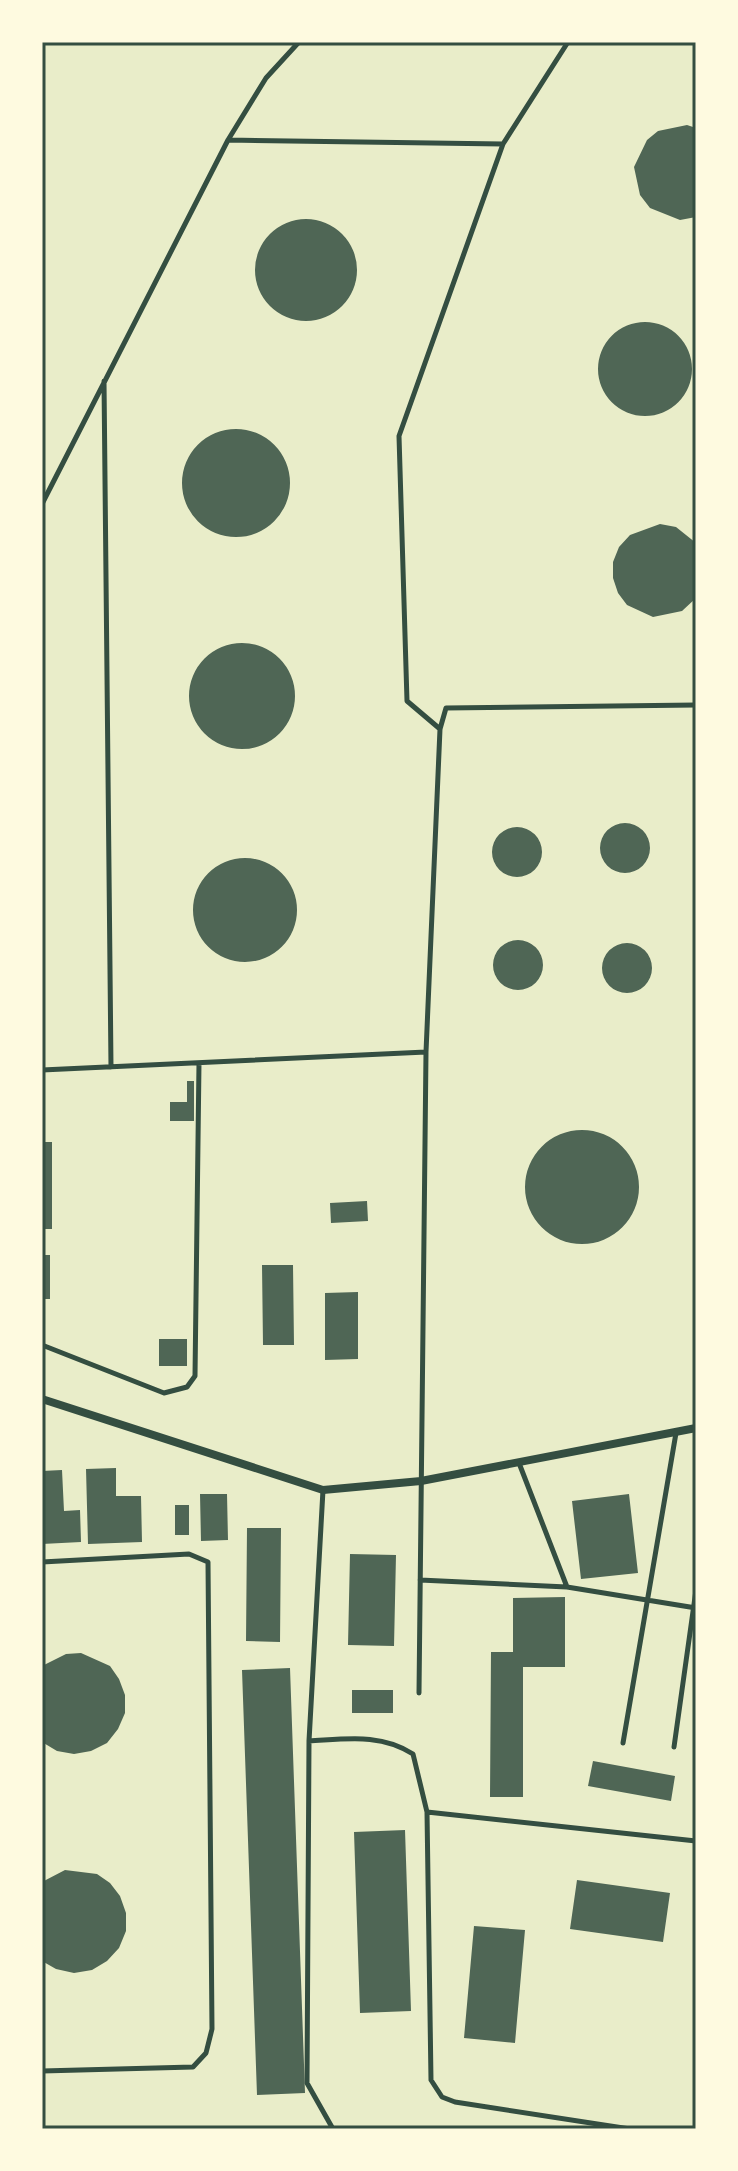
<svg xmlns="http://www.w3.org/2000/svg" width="738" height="2171" font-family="Overpass,sans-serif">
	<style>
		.building { fill: #4f6655 }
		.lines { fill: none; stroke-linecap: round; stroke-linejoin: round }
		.service { stroke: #344e41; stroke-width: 5 }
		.minor { stroke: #344e41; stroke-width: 8 }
		.neatline { fill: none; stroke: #344e41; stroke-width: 3 }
	</style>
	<rect width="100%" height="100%" fill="#e9edc9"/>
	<path class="building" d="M 687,125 L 696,128 L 696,217 L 680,220 L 650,208 L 640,195 L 634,167 L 647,140 L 658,131 Z
		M255 270a51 51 0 1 1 102 0a51 51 0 1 1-102 0Z
		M598 369a47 47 0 1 1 94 0a47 47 0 1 1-94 0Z
		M182 483a54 54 0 1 1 108 0a54 54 0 1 1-108 0Z
		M 660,524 L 676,527 L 696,543 L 696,598 L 682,611 L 653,617 L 627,605 L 618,593 L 613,578 L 613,562 L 619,547 L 630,535 Z
		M189 696a53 53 0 1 1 106 0a53 53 0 1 1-106 0Z
		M600 848a25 25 0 1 1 50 0a25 25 0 1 1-50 0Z
		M492 852a25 25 0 1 1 50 0a25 25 0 1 1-50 0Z
		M193 910a52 52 0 1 1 104 0a52 52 0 1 1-104 0Z
		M493 965a25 25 0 1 1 50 0a25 25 0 1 1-50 0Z
		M602 968a25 25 0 1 1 50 0a25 25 0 1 1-50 0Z
		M 187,1081 L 194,1081 L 194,1121 L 170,1121 L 170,1102 L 187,1102 Z
		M525 1187a57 57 0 1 1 114 0a57 57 0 1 1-114 0Z
		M 42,1142 L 52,1142 L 52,1229 L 42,1229 Z
		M 367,1201 L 368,1221 L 331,1223 L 330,1203 Z
		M 42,1255 L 50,1255 L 50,1299 L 42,1299 Z
		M 262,1265 L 293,1265 L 294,1345 L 263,1345 Z
		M 358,1292 L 358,1359 L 325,1360 L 325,1293 Z
		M 159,1339 L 187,1339 L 187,1366 L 159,1366 Z
		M 116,1468 L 116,1496 L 141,1496 L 142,1542 L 88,1544 L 86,1469 Z
		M 62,1470 L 64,1511 L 80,1510 L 81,1542 L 42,1544 L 42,1471 Z
		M 200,1494 L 227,1494 L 228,1540 L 201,1541 Z
		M 629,1494 L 638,1573 L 581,1579 L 572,1501 Z
		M 175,1505 L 189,1505 L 189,1535 L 175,1535 Z
		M 247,1528 L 281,1528 L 280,1642 L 246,1641 Z
		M 350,1554 L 396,1555 L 394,1646 L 348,1645 Z
		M 565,1597 L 565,1667 L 523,1667 L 523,1797 L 490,1797 L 491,1652 L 513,1652 L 513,1598 Z
		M 81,1653 L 110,1666 L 119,1679 L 125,1695 L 125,1713 L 118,1729 L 107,1743 L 91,1751 L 74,1754 L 57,1751 L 42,1742 L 42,1666 L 66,1654 Z
		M 290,1668 L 305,2093 L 257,2095 L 242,1670 Z
		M 352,1690 L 393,1690 L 393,1713 L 352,1713 Z
		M 593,1761 L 675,1776 L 671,1801 L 588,1786 Z
		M 405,1830 L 411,2011 L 360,2013 L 354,1832 Z
		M 65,1870 L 97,1874 L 110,1883 L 120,1896 L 126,1913 L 126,1931 L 119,1948 L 107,1961 L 92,1970 L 74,1973 L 56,1969 L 42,1961 L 42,1882 Z
		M 577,1880 L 670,1893 L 663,1942 L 570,1929 Z
		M 474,1926 L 525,1930 L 515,2043 L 464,2038 Z"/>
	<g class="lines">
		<path class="service" d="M 228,140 L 266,78 L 299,42
			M 104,381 L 111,1067
			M 42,504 L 228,140 L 503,144
			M 440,729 L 407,701 L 399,436 L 503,144 L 568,42
			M 42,1070 L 426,1052
			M 42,1345 L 164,1393 L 187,1387 L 195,1376 L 199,1063
			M 519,1463 L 567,1587
			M 323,1490 L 309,1741 L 307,2083 L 333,2129
			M 42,1562 L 189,1554 L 208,1562 L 212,2029 L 206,2053 L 193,2067 L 42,2071
			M 420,1580 L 567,1587 L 696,1608
			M 419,1693 L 426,1052 L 440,729 L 446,708 L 696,705
			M 309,1741 C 346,1739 381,1733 413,1754 L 427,1812 L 431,2080 L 442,2097 L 455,2102 L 630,2129
			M 623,1743 L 676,1433
			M 674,1747 L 696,1590
			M 427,1812 L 696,1841"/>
		<path class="minor" d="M 42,1399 L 323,1490 L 421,1481 L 696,1428"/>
	</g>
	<rect width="738" height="2171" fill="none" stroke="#fefae0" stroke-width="88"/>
	<rect x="44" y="44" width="650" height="2083" class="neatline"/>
</svg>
